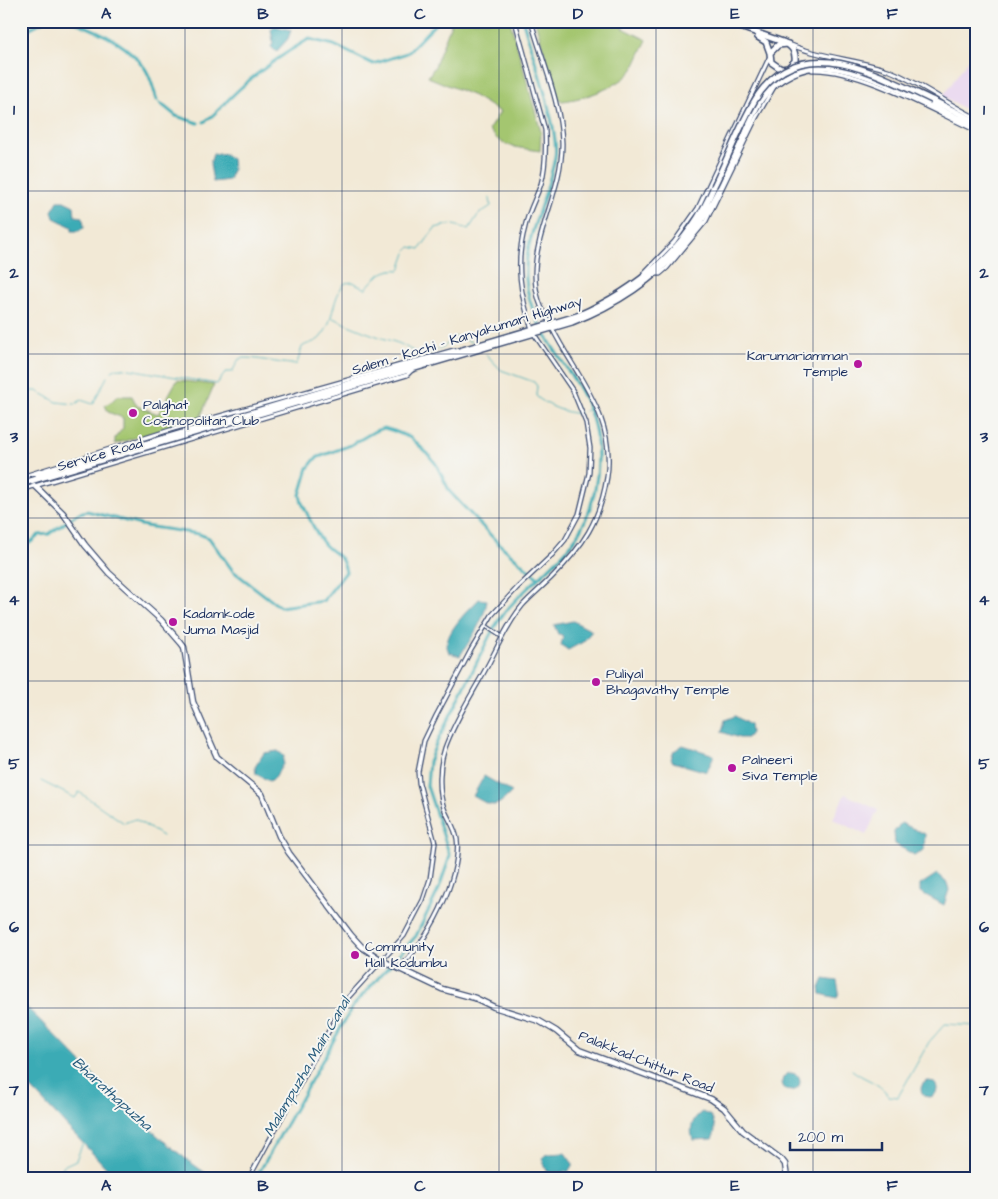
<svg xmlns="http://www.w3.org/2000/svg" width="998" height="1199" font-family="'Architects Daughter',sans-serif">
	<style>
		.built { fill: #e7d2ef }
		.green { fill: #a4c66f; stroke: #607a66 }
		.water { fill: #3aabb5; stroke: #2a6d8a }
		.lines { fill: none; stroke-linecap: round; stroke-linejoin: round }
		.stream { stroke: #3aabb5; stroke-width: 1 }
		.canal { stroke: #3aabb5; stroke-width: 3 }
		.minor-casing { stroke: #3b4b70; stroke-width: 5.5 }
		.major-casing { stroke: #3b4b70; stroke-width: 7 }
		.highway-casing { stroke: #3b4b70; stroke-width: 8 }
		.minor { stroke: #fff; stroke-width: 3 }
		.major { stroke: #fff; stroke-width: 4.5 }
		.highway { stroke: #fff; stroke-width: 5 }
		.highway-bridge-casing { stroke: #3b4b70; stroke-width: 8; stroke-linecap: butt }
		.highway-bridge { stroke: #fff; stroke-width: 5 }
		.grid { fill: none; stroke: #1b2f5e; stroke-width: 1; stroke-opacity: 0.55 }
		.poi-dot { fill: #b5179e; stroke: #f6f6f2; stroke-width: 2 }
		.labels { text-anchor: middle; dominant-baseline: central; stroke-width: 4; stroke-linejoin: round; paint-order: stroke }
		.street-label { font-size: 14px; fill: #1b2f5e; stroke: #f6f6f2 }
		.poi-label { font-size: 14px; fill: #1b2f5e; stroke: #f6f6f2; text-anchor: start }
		.water-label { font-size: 15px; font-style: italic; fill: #265a7c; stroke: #f6f6f2 }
		.neatline { fill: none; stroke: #1b2f5e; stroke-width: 2 }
		.grid-label { font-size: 16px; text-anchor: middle; font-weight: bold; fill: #1b2f5e }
	</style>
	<rect width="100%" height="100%" fill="#f6f6f2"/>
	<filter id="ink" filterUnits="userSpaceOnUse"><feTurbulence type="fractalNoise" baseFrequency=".02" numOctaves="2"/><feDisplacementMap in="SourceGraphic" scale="10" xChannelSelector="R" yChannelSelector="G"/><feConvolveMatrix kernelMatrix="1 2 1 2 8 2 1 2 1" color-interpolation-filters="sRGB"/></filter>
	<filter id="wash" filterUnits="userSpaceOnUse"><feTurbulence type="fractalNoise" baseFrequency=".0096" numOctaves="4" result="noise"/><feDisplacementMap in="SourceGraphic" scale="20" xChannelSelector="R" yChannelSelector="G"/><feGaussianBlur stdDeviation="1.12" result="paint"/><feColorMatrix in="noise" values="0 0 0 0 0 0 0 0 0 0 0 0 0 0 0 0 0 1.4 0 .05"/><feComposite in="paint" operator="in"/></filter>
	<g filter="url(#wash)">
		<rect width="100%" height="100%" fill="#f2e9d6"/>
		<path class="built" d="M 970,57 L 977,62 L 977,106 L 971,113 L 943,96 Z
			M 845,794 L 878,810 L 866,835 L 833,819 Z"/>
		<path class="green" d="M 452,21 L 510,21 L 541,132 L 540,151 C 518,147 502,149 489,129 L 500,112 L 474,96 L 428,77 L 435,66 Z
			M 535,21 L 624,21 L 623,28 L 647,40 C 642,49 638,60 633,69 C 621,87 583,99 562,101 L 558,98 Z
			M 177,380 L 214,385 L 200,418 L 115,444 L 115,438 L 123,428 L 123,418 L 108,412 L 105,405 L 111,402 L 117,396 L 132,396 L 137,406 L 158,414 Z"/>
		<path class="water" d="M 274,26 L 291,30 L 288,39 L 276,52 L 271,47 L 273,42 L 271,29 Z
			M 213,154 L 224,154 L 232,159 L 233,169 L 229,180 L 213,182 L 210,164 Z
			M 58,201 L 64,201 L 74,206 L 75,216 L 83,217 L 84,227 L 79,231 L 72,231 L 72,227 L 54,218 L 52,211 Z
			M 479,599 L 487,600 C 485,620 470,640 460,656 L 450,653 C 437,639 469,609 479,599 Z
			M 573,621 L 592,631 L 583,642 L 568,650 L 561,645 L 563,637 L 558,634 L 554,625 Z
			M 735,716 L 750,725 L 751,733 L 747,738 L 739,738 L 722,732 L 725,720 Z
			M 683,745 L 714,755 L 707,772 L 673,762 L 671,759 L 674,751 Z
			M 278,751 L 284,756 L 283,764 L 274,779 L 269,781 L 256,774 L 255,767 L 264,753 Z
			M 484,776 L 512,792 C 495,809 494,808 473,796 Z
			M 901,823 L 925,834 L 924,850 L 914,855 L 895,844 L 894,832 Z
			M 937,874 L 947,883 L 949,890 L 944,905 L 920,892 L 920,885 Z
			M 824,979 L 837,981 L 839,992 L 837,998 L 821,994 L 820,988 Z
			M 21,1002 C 84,1062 140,1130 213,1178 L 116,1178 L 21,1078 Z
			M782 1082a9 9 0 1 1 18 0a9 9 0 1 1-18 0Z
			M921 1089a8 8 0 1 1 16 0a8 8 0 1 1-16 0Z
			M 702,1112 L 711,1116 C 715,1125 717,1130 712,1139 L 693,1140 C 689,1130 692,1118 702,1112 Z
			M 565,1153 L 573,1164 L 568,1172 L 549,1172 L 544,1167 L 543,1157 L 548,1154 Z"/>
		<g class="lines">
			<path class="stream" d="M 479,214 L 491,206 L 490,198
				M 454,225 L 469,229 L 478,215
				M 407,250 L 410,247 L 420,249 L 435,228 L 451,224
				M 333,318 C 354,328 375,336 398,343 C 407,346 413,354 423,353 C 438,352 446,346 456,336 L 472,342
				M 486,354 L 501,370 L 534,382 L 537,386 L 536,396 C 544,404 568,415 580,413
				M 129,369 L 217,384 L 226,372 L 232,372 L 239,359 C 249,355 282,365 297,364 L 302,347 C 307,343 315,343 320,338 C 335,322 331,298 345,283 L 353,282 L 366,289 C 374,277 385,268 400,270 L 406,253
				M 112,371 L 118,368 L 125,369
				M 21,391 L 37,391 L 57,402 L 75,404
				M 77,403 L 81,400 L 93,404 L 107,377
				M 585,411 L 589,409
				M 41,781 L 75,798 L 79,792 L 124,823 L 135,819 L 162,836
				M 852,1070 C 866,1081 878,1081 889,1096 L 898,1097 L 929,1042 L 945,1024 L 977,1026
				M 60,1178 L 63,1166 L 76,1160 L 82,1145"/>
			<path class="canal" d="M 72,21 C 97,30 128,44 144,67 C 151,76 153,89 157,100
				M 21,33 L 44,21
				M 160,103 L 176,116 L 198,123
				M 204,122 C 215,115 221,107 230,98 C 252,76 281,55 309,39 L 334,45 L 373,64 L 407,53 L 438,21
				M 21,543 L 31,542 L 39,535 L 49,534 L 79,513 L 87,511 L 145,526 L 199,534 L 209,538 L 233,571 L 280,607 L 323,601 L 346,572 C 342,553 335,556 325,545 C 315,534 309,516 302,503 L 300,495 L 308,468 L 316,458 L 351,445 L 375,431 L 384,428 L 394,431 L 411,438 L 427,453 L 436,464 L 450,492 L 498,543 L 538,578
				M 256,1178 L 353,1006 L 416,936 L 438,891 L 450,856 L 427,786 L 429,762 L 436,744 C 450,716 465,687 479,658 C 486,644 492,628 502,616 C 521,590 549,572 569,547 C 595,515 604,465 594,425 C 582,372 529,335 526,278 C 524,236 548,198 555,157 C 560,130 531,51 523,21"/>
		</g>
	</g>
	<g filter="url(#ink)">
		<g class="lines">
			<g class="minor-casing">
				<path id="minor" d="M 515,21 L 545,130 C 546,148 546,167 541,184 C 536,198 528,212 525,227 C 515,263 520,295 532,329
					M 531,21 C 542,60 561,104 562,143 C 563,205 509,266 551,324
					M 791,45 C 822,58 856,59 888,70 C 919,82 947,104 977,118
					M 812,70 C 859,68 933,111 977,131
					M 644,273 L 674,242 L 698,208 L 769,58
					M 655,274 L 660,274 L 667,268 L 706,221 L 756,118 L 774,87
					M 21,477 L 170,430 L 454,350
					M 21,490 L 407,375 L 412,370
					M 486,626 L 501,636
					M 397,968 C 427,946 462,876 457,839 C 455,827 448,819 444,808 C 438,791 439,765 445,748 C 456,717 475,690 490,661 C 500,642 508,623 522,606 C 531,596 542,587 552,577 C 583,546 600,521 607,477 C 616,416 577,378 552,328
					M 249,1178 L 345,1001 L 404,936 L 423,900 L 430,879 L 435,843 L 419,783 L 418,772 L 424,741 L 436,716 L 471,650 L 492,615 L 517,588 L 552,555 L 565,540 L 579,514 L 589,473 L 590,448 L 586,423 L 573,391 L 534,334"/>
			</g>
			<g class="major-casing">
				<path id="major" d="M 21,472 L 63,513 L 85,545 L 109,573 L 161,620 L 181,643 L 184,647 L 193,702 L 217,757 L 262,794 L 279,836 L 289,853 L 351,935 L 362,947 L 383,961 L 442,989 L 475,998 L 494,1007 L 539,1021 L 556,1031 L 579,1050 L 711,1099 L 724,1108 L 743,1131 L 781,1159 L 785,1164 L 787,1178"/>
			</g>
			<g class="highway-casing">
				<path id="highway" d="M 716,21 L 727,25
					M 723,21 L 783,42 C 792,46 796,51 795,61 L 788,68 L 781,69 L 771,62 L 770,53 L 778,45 L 788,44
					M 758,37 L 766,42 L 770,53
					M 932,100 L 977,122
					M 34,476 L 111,452 L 152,442 L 577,316 C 636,290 689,248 714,186
					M 37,479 L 572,322 C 618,304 657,278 688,240 C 712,210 727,171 744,137 C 750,123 754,108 764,96 C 778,78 803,65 826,67 C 875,71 932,108 977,127
					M 21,480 L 23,479"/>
			</g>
			<use href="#minor" class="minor"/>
			<use href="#major" class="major"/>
			<use href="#highway" class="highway"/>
			<g class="highway-bridge-casing">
				<path id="highway-bridge" d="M 714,186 C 728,158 739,127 755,100 C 799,28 876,74 932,100
					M 24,483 L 37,479"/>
			</g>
			<use href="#highway-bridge" class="highway-bridge"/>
		</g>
	</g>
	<path class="grid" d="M 185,21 L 185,1178M 342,21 L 342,1178M 499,21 L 499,1178M 656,21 L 656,1178M 813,21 L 813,1178M 21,191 L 977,191M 21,354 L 977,354M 21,518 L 977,518M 21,681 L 977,681M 21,845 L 977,845M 21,1008 L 977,1008"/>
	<g class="poi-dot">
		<circle cx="858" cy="364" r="5"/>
		<circle cx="133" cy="413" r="5"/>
		<circle cx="173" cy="622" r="5"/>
		<circle cx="596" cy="682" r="5"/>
		<circle cx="732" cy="768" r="5"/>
		<circle cx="355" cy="955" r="5"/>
	</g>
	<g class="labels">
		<g class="street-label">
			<text transform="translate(467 336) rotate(-17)">Salem - Kochi - Kanyakumari Highway</text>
			<text transform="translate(100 455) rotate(-16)">Service Road</text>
			<text transform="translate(646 1062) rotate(22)">Palakkad-Chittur Road</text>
		</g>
		<g class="poi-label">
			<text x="848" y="356" text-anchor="end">Karumariamman<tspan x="848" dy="16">Temple</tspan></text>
			<text x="143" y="405">Palghat<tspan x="143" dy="16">Cosmopolitan Club</tspan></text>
			<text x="183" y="614">Kadamkode<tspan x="183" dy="16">Juma Masjid</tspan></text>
			<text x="606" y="674">Puliyal<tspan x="606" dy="16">Bhagavathy Temple</tspan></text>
			<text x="742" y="760">Palneeri<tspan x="742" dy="16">Siva Temple</tspan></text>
			<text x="365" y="947">Community<tspan x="365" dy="16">Hall Kodumbu</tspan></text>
		</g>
		<g class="water-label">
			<text transform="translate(307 1067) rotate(-60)">Malampuzha Main Canal</text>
			<text transform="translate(112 1094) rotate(42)">Bharathapuzha</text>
		</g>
	</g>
	<rect width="998" height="1199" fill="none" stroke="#f6f6f2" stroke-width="55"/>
	<path d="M790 1142v8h92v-8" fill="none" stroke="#1b2f5e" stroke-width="2.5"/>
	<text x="798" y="1142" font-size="15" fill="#1b2f5e" stroke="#f6f6f2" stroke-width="4" paint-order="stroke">200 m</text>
	<rect x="28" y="28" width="942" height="1144" class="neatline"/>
	<g class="grid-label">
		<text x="106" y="19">A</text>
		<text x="263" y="19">B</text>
		<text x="420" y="19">C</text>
		<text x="578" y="19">D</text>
		<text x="735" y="19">E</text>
		<text x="892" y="19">F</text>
		<text x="14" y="115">1</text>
		<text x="984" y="115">1</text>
		<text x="14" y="278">2</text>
		<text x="984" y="278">2</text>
		<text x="14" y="442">3</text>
		<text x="984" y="442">3</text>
		<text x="14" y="605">4</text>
		<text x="984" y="605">4</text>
		<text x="14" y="769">5</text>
		<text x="984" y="769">5</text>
		<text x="14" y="932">6</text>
		<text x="984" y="932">6</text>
		<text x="14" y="1095">7</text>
		<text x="984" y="1095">7</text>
		<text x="106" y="1191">A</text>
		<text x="263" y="1191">B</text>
		<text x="420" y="1191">C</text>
		<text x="578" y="1191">D</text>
		<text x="735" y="1191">E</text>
		<text x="892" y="1191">F</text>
	</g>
</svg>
